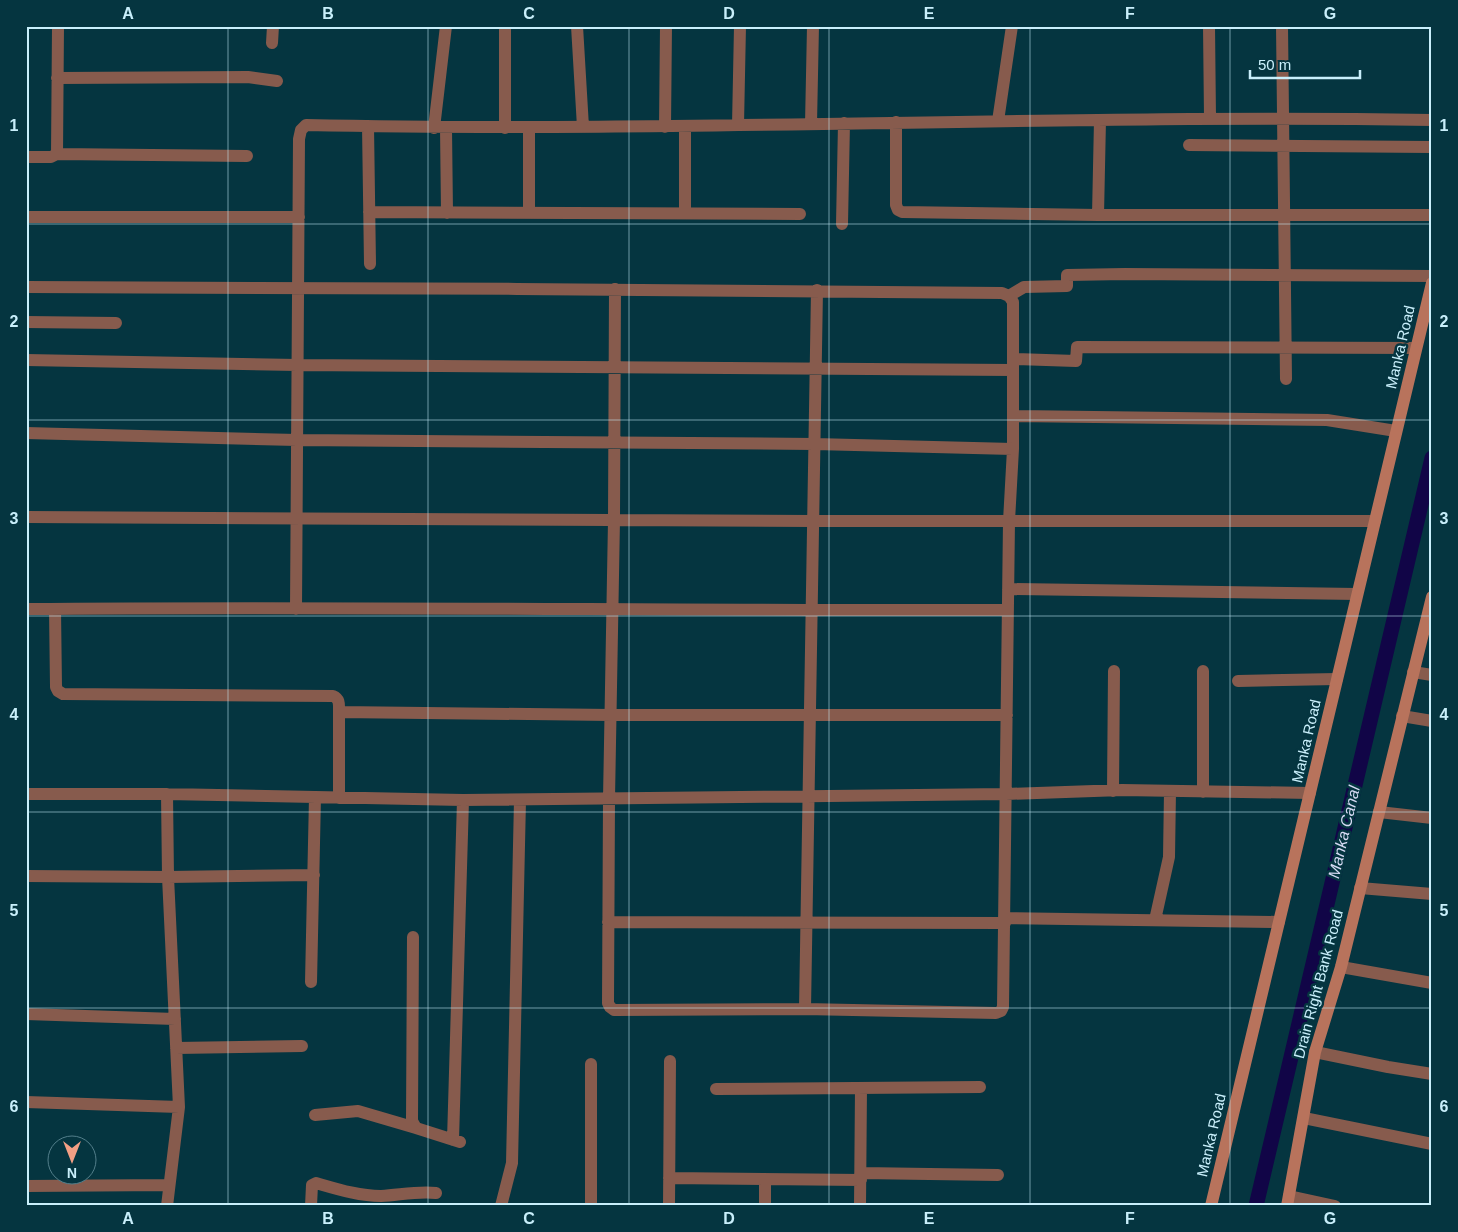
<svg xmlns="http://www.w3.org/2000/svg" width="1458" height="1232" font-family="Helvetica,sans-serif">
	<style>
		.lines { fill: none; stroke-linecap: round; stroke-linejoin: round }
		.canal { stroke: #110547; stroke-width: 15 }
		.street { stroke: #875b4d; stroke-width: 12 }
		.secondary { stroke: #b8735c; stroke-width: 12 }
		.grid { fill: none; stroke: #c9effb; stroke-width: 1; stroke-opacity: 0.55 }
		.labels { text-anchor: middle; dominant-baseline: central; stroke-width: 5; stroke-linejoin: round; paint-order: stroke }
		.street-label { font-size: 15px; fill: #c9effb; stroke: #053540 }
		.water-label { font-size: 16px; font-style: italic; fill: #d6daf3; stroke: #053540 }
		.neatline { fill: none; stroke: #c9effb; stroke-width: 2 }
		.grid-label { font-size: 16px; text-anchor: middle; font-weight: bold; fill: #c9effb }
	</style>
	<rect width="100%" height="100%" fill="#053540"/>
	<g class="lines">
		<path class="canal" d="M 1256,1206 L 1432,458"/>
		<path class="street" d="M 505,26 L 505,128
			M 577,26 L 583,127
			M 1209,26 L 1210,118
			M 1282,26 L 1286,379
			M 272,43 L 273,26
			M 57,78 L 248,77 L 277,81
			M 998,121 L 1012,26
			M 896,122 L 896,205 L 898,210 L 902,212 L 1098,215 L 1432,215
			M 811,124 L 813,26
			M 738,125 L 740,26
			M 368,126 L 370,264
			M 685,126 L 685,213
			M 665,127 L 666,26
			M 434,128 L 446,26
			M 446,128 L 447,213
			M 529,128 L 529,213
			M 1189,145 L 1432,147
			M 57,154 L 247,156
			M 26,157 L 51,157 L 57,154 L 58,26
			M 369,212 L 800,214
			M 1098,215 L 1100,120
			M 26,217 L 299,217
			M 842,224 L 844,123
			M 26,287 C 351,289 677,288 1002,293 L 1009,296 L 1013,302 L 1013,449 L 1009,521 L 1003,1007 L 1001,1011 L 996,1013 L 805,1009 L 614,1010 L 610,1007 L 608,1003 L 609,799 L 614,520 L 615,289
			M 1009,296 L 1024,287 L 1067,286 L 1067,275 L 1125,274 L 1432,276
			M 26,322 L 116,323
			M 1013,359 L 1076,361 L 1077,347 L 1416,348
			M 26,360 L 297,365 L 1013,370
			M 1013,416 L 1327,420 L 1396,431
			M 26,433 L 297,440 L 815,444 L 1013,449
			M 26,517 L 814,521 L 1375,521
			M 1008,589 L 1357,594
			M 26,609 C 354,606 681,611 1008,610
			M 55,609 L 56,687 L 58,691 L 63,694 L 333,696 C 340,699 339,704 339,712 L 339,798
			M 296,609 L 299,139 L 301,130 L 306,125 C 681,133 1057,114 1432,120
			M 1203,671 L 1203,792
			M 1413,672 L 1432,675
			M 1238,681 L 1337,679
			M 339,712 L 611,715 L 1007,715
			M 1402,716 L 1432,721
			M 1113,791 L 1114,671
			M 26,794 L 167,794 L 463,800 L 1006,794 L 1122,790 L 1310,793
			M 1379,812 L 1432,818
			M 26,876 L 168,877 L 314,875
			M 1360,888 L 1432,894
			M 1005,918 L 1279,922
			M 1155,920 L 1169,857 L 1170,791
			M 608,922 L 1005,923
			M 413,937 L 412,1121 L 416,1128 L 460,1142
			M 1341,967 L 1432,983
			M 311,982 L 315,797
			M 805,1009 L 817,290
			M 26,1014 L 175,1019
			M 176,1048 L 302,1046
			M 1315,1052 L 1388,1067 L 1432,1074
			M 591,1064 L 591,1206
			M 716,1089 L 980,1087
			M 26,1102 L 179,1107
			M 315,1115 L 358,1111 L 416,1128
			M 1304,1118 L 1432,1144
			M 453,1140 L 463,800
			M 861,1173 L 998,1175
			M 669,1178 L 861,1180
			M 765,1179 L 765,1206
			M 26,1186 L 169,1185
			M 1289,1196 L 1335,1206
			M 167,1206 L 179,1107 L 168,877 L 167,794
			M 311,1206 L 312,1185 L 316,1183 C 337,1189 359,1196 381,1196 C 400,1195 417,1191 436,1193
			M 501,1206 L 512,1163 L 520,800
			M 669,1206 L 670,1061
			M 860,1206 L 861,1088"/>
		<path class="secondary" d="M 1211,1206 L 1432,283
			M 1287,1206 L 1315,1052 L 1341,967 L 1432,597"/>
	</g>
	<path class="grid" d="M 228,26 L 228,1206M 428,26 L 428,1206M 629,26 L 629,1206M 829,26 L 829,1206M 1030,26 L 1030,1206M 1230,26 L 1230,1206M 26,224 L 1432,224M 26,420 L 1432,420M 26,616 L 1432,616M 26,812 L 1432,812M 26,1008 L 1432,1008"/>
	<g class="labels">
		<g class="street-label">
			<text transform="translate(1400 347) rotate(-77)">Manka Road</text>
			<text transform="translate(1306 741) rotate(-77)">Manka Road</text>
			<text transform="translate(1318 984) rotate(-75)">Drain Right Bank Road</text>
			<text transform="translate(1211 1135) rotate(-77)">Manka Road</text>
		</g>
		<g class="water-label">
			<text transform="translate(1344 832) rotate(-77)">Manka Canal</text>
		</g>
	</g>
	<rect width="1458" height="1232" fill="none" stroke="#053540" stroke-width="55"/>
	<g transform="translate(72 1160) rotate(180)"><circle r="24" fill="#053540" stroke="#537f8b"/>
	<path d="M0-4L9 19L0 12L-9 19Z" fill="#f39f84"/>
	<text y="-8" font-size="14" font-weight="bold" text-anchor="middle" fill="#c9effb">N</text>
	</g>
	<path d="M1250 70v8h110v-8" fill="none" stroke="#c9effb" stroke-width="2.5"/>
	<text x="1258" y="70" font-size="15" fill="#c9effb" stroke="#053540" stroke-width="4" paint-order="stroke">50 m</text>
	<rect x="28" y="28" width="1402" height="1176" class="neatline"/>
	<g class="grid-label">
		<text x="128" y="19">A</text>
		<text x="328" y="19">B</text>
		<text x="529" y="19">C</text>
		<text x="729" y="19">D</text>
		<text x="929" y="19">E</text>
		<text x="1130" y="19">F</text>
		<text x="1330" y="19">G</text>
		<text x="14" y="131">1</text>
		<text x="1444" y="131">1</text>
		<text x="14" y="327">2</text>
		<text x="1444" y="327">2</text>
		<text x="14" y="524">3</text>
		<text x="1444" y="524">3</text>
		<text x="14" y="720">4</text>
		<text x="1444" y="720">4</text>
		<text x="14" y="916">5</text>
		<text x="1444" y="916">5</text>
		<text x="14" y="1112">6</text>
		<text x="1444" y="1112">6</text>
		<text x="128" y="1224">A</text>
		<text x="328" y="1224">B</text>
		<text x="529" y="1224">C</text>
		<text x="729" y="1224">D</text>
		<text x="929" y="1224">E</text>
		<text x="1130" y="1224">F</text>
		<text x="1330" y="1224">G</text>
	</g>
</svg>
